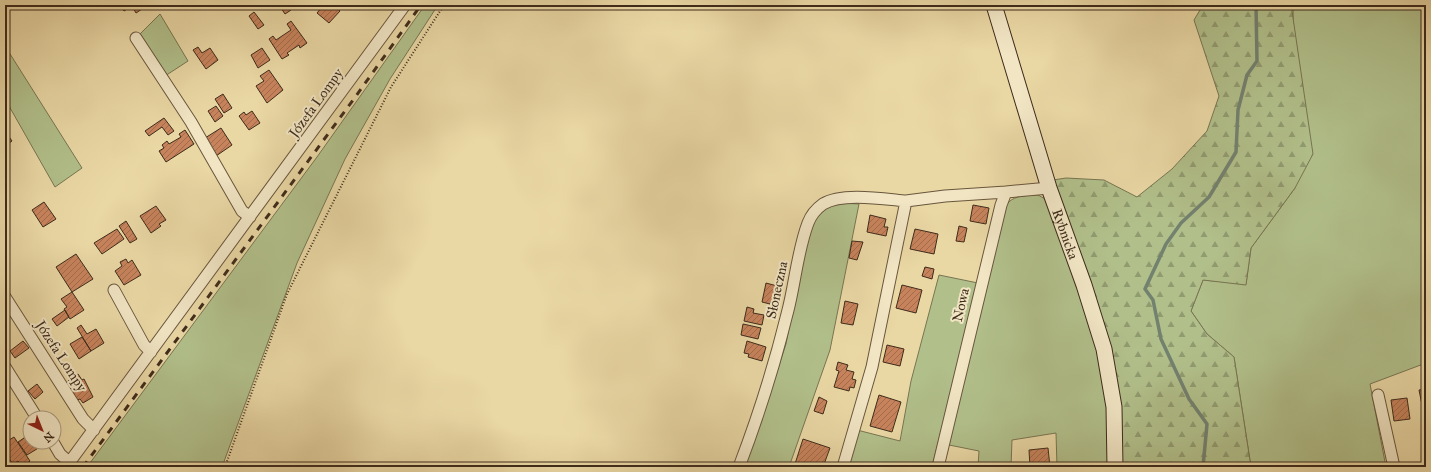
<svg xmlns="http://www.w3.org/2000/svg" width="1431" height="472" font-family="'IM FELL Great Primer',serif">
	<style>
		.grass { fill: #b1bf8a; stroke: #787552 }
		.forest { fill: url(#forest-firs); stroke: #787552 }
		.lines { fill: none; stroke-linecap: round; stroke-linejoin: round }
		.stream { stroke: #73816f; stroke-width: 3.5 }
		.building { fill: url(#building-hatch); stroke: #3e2b1b }
		.street-casing { stroke: #69563d; stroke-width: 13 }
		.secondary-casing { stroke: #3e2b1b; stroke-width: 17 }
		.path { stroke: #3e2b1b; stroke-width: 2; stroke-dasharray: 1 2; stroke-linecap: butt }
		.street { stroke: #f1e5c4; stroke-width: 11 }
		.secondary { stroke: #f1e5c4; stroke-width: 15 }
		.rail { stroke: #3e2b1b; stroke-width: 3; stroke-dasharray: 7 7; stroke-linecap: butt }
		.labels { text-anchor: middle; dominant-baseline: central; stroke-width: 4; stroke-linejoin: round; paint-order: stroke }
		.street-label { font-size: 14px; fill: #3e2b1b; stroke: #f1e5c4 }
	</style>
	<defs>
		<pattern id="forest-firs" width="22" height="20" patternUnits="userSpaceOnUse"><rect width="22" height="20" fill="#b1bf8a"/><path d="M5 1l3.5 6h-7zM16 11l3.5 6h-7z" fill="#919b70"/></pattern>
		<pattern id="building-hatch" width="6" height="6" patternUnits="userSpaceOnUse"><rect width="6" height="6" fill="#c7835c"/><path d="M-1 1l2-2M0 6l6-6M5 7l2-2" fill="none" stroke="#a36b4b"/></pattern>
	</defs>
	<rect width="100%" height="100%" fill="#e9d7a4"/>
	<filter id="stains"><feTurbulence type="fractalNoise" baseFrequency=".005" numOctaves="4"/><feColorMatrix values="0 0 0 0 .2 0 0 0 0 .09 0 0 0 0 .02 0 0 0 .5 -.17"/></filter>
	<radialGradient id="worn" r=".72"><stop offset=".6" stop-color="#630" stop-opacity="0"/><stop offset="1" stop-color="#630" stop-opacity=".3"/></radialGradient>
	<path class="grass" d="M 425,5 L 438,5 L 390,79 L 345,159 L 297,263 L 222,467 L 87,467 L 317,157 Z
		M 1293,5 L 1426,5 L 1426,363 L 1370,384 L 1386,467 L 1251,467 L 1234,357 L 1207,334 L 1191,311 L 1203,280 L 1246,284 L 1251,248 L 1295,188 Z
		M 160,14 L 188,61 L 165,76 L 139,35 Z
		M 5,46 L 82,168 L 55,187 L 5,99 Z
		M 1033,195 L 1038,195 L 1047,200 L 1078,283 L 1106,381 L 1110,467 L 1057,467 L 1056,433 L 1012,440 L 1011,467 L 978,467 L 979,451 L 949,445 L 971,344 L 1006,205 C 1013,196 1022,196 1033,195 Z
		M 842,203 L 859,204 L 830,350 L 789,467 L 741,467 L 765,408 L 786,344 L 800,269 L 814,219 L 826,206 Z
		M 939,275 L 978,283 L 932,467 L 846,467 L 857,430 L 900,441 L 911,381 Z"/>
	<path class="forest" d="M 1203,5 L 1293,5 L 1292,11 L 1313,154 L 1295,188 L 1251,248 L 1246,285 L 1203,280 L 1191,311 L 1207,334 L 1234,357 L 1251,467 L 1120,467 L 1119,417 L 1053,180 L 1066,178 L 1104,180 L 1137,197 L 1172,169 L 1207,131 L 1219,96 L 1194,20 Z"/>
	<g class="lines">
		<path class="stream" d="M 1203,467 L 1207,424 L 1189,399 L 1161,339 L 1153,300 L 1145,289 L 1166,244 L 1181,223 L 1209,197 L 1236,152 L 1238,110 L 1247,75 L 1257,61 L 1256,5"/>
	</g>
	<path class="building" d="M 120,5 L 148,5 L 136,13 L 132,6 L 124,11 Z
		M 279,5 L 288,5 L 291,10 L 285,14 Z
		M 319,5 L 333,5 L 340,11 L 329,23 L 317,13 L 322,7 Z
		M 254,12 L 264,25 L 258,29 L 249,16 Z
		M 291,21 L 307,43 L 300,48 L 299,45 L 287,53 L 289,55 L 282,59 L 269,39 L 273,36 L 276,40 L 291,30 L 287,24 Z
		M 198,47 L 202,53 L 210,48 L 218,60 L 206,69 L 193,50 Z
		M 262,48 L 270,60 L 258,68 L 251,55 Z
		M 269,70 L 283,90 L 267,103 L 256,86 L 264,81 L 260,76 Z
		M 223,94 L 232,108 L 224,113 L 215,99 Z
		M 216,106 L 223,116 L 215,122 L 208,111 Z
		M 252,111 L 260,123 L 249,130 L 239,116 L 244,112 L 246,115 Z
		M 164,118 L 174,131 L 168,135 L 162,127 L 149,136 L 145,131 Z
		M 221,128 L 232,145 L 216,156 L 205,138 Z
		M 185,130 L 194,144 L 166,162 L 159,151 L 164,148 L 162,145 L 167,141 L 169,144 L 181,137 L 179,134 Z
		M 5,131 L 12,141 L 5,146 Z
		M 44,202 L 56,219 L 43,227 L 32,210 Z
		M 973,205 L 989,208 L 986,224 L 970,221 Z
		M 156,206 L 166,220 L 159,224 L 161,226 L 151,233 L 140,216 Z
		M 870,215 L 886,219 L 884,227 L 888,227 L 886,236 L 867,232 Z
		M 126,221 L 137,239 L 130,243 L 119,226 Z
		M 959,226 L 967,228 L 964,242 L 956,241 Z
		M 117,229 L 124,239 L 102,254 L 94,243 Z
		M 915,229 L 938,234 L 934,254 L 910,249 Z
		M 852,241 L 863,242 L 857,260 L 849,258 Z
		M 76,254 L 93,279 L 72,292 L 56,267 Z
		M 126,259 L 128,263 L 132,260 L 141,275 L 124,285 L 115,271 L 122,266 L 120,262 Z
		M 925,267 L 934,269 L 932,279 L 922,276 Z
		M 766,283 L 781,287 L 777,302 L 771,301 L 770,304 L 762,302 Z
		M 902,285 L 922,290 L 916,313 L 896,308 Z
		M 72,292 L 84,310 L 70,319 L 64,309 L 67,307 L 61,299 Z
		M 845,301 L 858,304 L 853,325 L 841,323 Z
		M 747,307 L 754,309 L 753,313 L 764,315 L 762,325 L 744,321 Z
		M 65,310 L 69,317 L 57,326 L 52,319 Z
		M 743,324 L 761,328 L 758,339 L 741,335 Z
		M 81,325 L 87,334 L 96,329 L 104,343 L 91,351 L 77,328 Z
		M 5,327 L 9,333 L 5,336 Z
		M 82,337 L 91,351 L 79,359 L 70,344 Z
		M 23,341 L 29,348 L 15,358 L 10,351 Z
		M 747,341 L 766,347 L 762,361 L 748,357 L 749,354 L 744,353 Z
		M 887,345 L 904,349 L 900,366 L 883,362 Z
		M 838,362 L 848,365 L 846,370 L 854,372 L 852,379 L 856,380 L 854,388 L 850,387 L 849,391 L 834,387 L 839,371 L 836,370 Z
		M 78,374 L 82,380 L 84,379 L 93,397 L 83,403 L 80,399 L 77,400 L 70,388 L 72,387 L 68,381 Z
		M 37,384 L 43,392 L 35,399 L 28,391 Z
		M 1426,389 L 1426,404 L 1422,405 L 1419,390 Z
		M 879,395 L 901,402 L 892,432 L 870,426 Z
		M 819,397 L 827,401 L 823,414 L 814,411 Z
		M 1407,398 L 1410,419 L 1394,421 L 1391,400 Z
		M 27,434 L 30,434 L 30,442 L 38,442 L 40,447 L 27,455 L 18,442 L 24,438 Z
		M 14,437 L 30,461 L 22,467 L 18,461 L 13,464 L 5,453 L 5,450 L 9,447 L 6,442 Z
		M 803,439 L 830,448 L 823,467 L 794,467 Z
		M 1048,448 L 1050,467 L 1030,467 L 1029,450 Z"/>
	<g class="lines">
		<g class="street-casing">
			<path id="street" d="M 136,38 L 191,122 L 242,211 L 250,217
				M 114,290 L 144,345 L 151,352
				M 5,297 L 83,419 L 94,430
				M 5,367 L 37,418
				M 1378,395 L 1394,467
				M 53,442 L 60,454 L 70,463
				M 66,467 L 405,5
				M 739,467 C 758,417 774,367 787,314 C 795,285 797,252 808,223 C 811,215 816,209 823,204 C 842,192 884,199 906,201
				M 843,467 L 872,367 L 906,201 L 945,196 L 1006,192
				M 938,467 L 1001,205 L 1006,192 L 1049,188"/>
		</g>
		<g class="secondary-casing">
			<g id="secondary">
				<path id="s1" d="M 994,5 L 1049,188 L 1084,285 L 1104,349 L 1114,407 L 1115,467"/>
			</g>
		</g>
		<path class="path" d="M 225,467 L 287,294 L 391,87 L 444,5"/>
		<use href="#street" class="street"/>
		<use href="#secondary" class="secondary"/>
		<path class="rail" d="M 83,467 L 356,96 L 421,5"/>
	</g>
	<g class="labels">
		<g class="street-label">
			<text transform="translate(316 103) rotate(-54)">Józefa Lompy</text>
			<text stroke="none"><textPath href="#s1" startOffset="240">Rybnicka</textPath></text>
			<text transform="translate(777 290) rotate(-78)">Słoneczna</text>
			<text transform="translate(961 305) rotate(-77)">Nowa</text>
			<text transform="translate(61 356) rotate(57)">Józefa Lompy</text>
		</g>
	</g>
	<rect width="1431" height="472" fill="none" stroke="#e9d7a4" stroke-width="20"/>
	<rect x="6" y="6" width="1419" height="460" fill="none" stroke="#3e2b1b" stroke-width="2"/>
	<rect x="10" y="10" width="1411" height="452" fill="none" stroke="#3e2b1b"/>
	<g transform="translate(42 430) rotate(137)"><circle r="19" fill="#f1e5c4" stroke="#a99b80"/>
	<path d="M0-3L7 15L0 10L-7 15Z" fill="#8f2418"/>
	<text y="-6" font-size="11" font-weight="bold" text-anchor="middle" fill="#3e2b1b">N</text>
	</g>
	<rect width="100%" height="100%" filter="url(#stains)"/>
	<rect width="100%" height="100%" fill="url(#worn)"/>
</svg>
